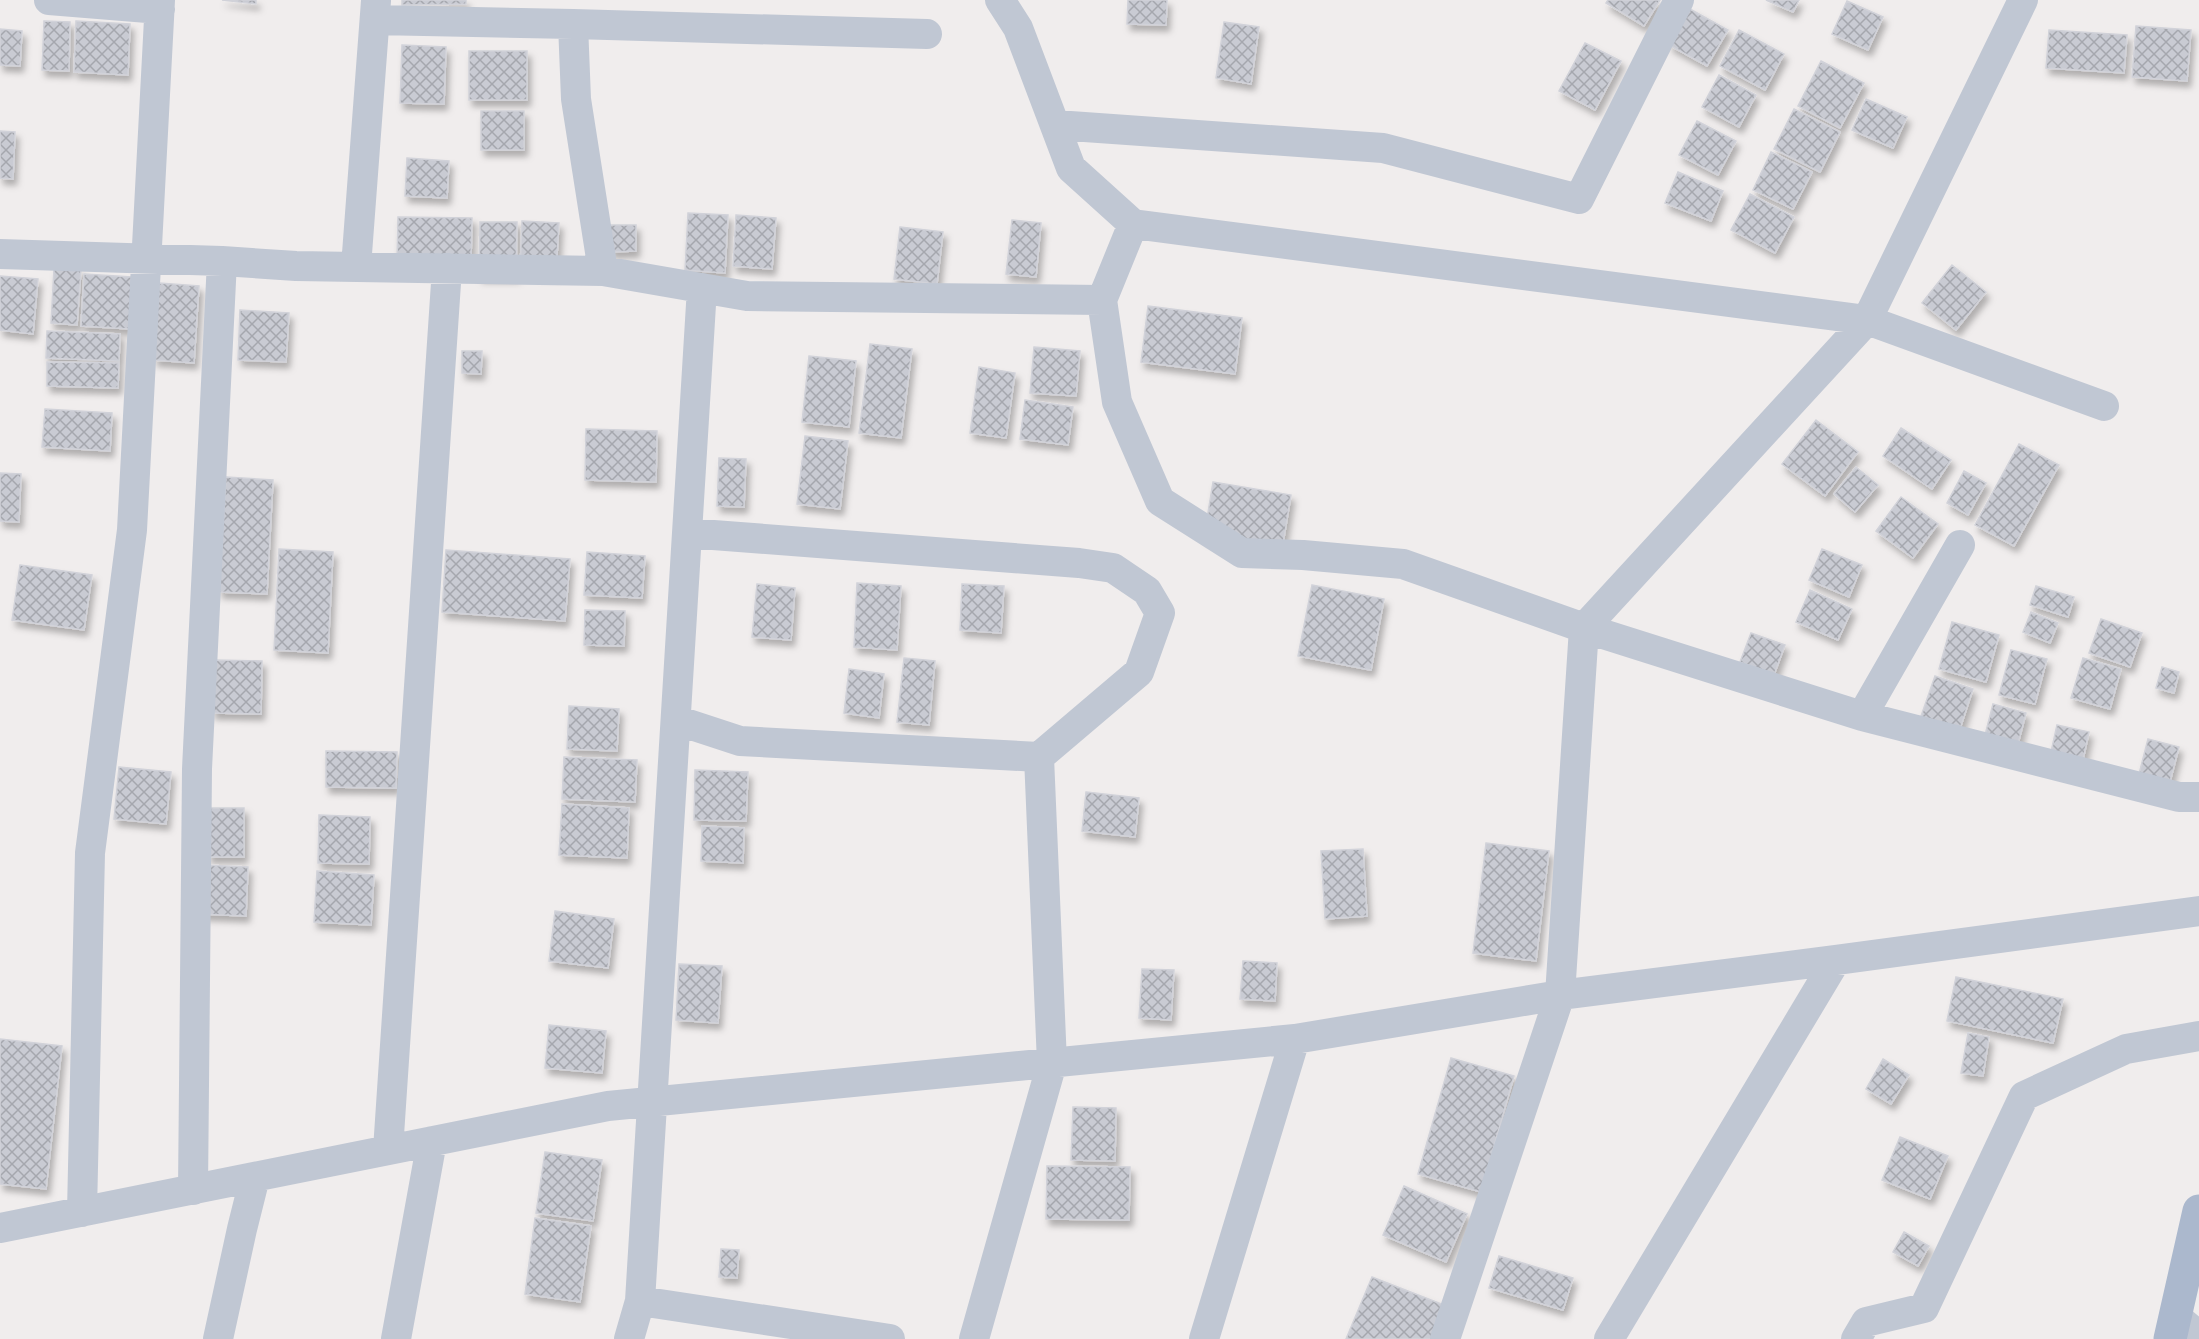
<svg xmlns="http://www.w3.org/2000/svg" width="2199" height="1339" font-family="'Titillium Web',sans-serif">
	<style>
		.building { fill: url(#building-cross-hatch); stroke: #d1d2d9; stroke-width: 1.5; filter: url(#shadow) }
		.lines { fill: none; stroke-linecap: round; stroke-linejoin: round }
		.minor { stroke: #c0c7d3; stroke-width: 30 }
		.major { stroke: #abb8cd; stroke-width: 33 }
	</style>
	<defs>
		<pattern id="building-cross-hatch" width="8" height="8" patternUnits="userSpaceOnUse" patternTransform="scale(1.5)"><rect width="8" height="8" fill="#c9cbd3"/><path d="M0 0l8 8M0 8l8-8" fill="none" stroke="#a5a7ae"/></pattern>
		<filter id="shadow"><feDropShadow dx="3.5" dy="6" stdDeviation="3" flood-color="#0004"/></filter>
	</defs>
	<rect width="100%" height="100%" fill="#f0eded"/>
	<path class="building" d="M 222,0 L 256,0 L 256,4 Z
		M 402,0 L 466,0 L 466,4 L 402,5 Z
		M 1128,0 L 1167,0 L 1166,25 L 1127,24 Z
		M 1608,0 L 1660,0 L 1644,26 L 1606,3 Z
		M 1766,0 L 1799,0 L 1793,12 Z
		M 1847,1 L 1883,17 L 1868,50 L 1832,34 Z
		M 1690,9 L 1728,30 L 1707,66 L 1669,45 Z
		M 44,21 L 70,22 L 69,71 L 42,70 Z
		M 76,21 L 130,24 L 128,75 L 74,72 Z
		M 1224,22 L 1259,27 L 1251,84 L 1216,78 Z
		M 2136,26 L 2191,30 L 2187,81 L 2132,77 Z
		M 0,29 L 22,31 L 20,66 L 0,65 Z
		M 1739,30 L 1784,54 L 1765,90 L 1720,66 Z
		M 2049,30 L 2127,35 L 2124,73 L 2046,68 Z
		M 1585,43 L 1621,61 L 1595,110 L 1559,91 Z
		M 402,45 L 446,47 L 444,104 L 400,103 Z
		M 469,51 L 527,51 L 527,100 L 469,100 Z
		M 1821,61 L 1864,83 L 1840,128 L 1798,106 Z
		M 1719,75 L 1756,95 L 1739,127 L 1702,107 Z
		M 1866,99 L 1907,117 L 1893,148 L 1852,130 Z
		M 1794,109 L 1840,132 L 1820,172 L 1774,149 Z
		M 481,111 L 524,111 L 524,150 L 481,150 Z
		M 1697,121 L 1736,141 L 1718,175 L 1679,155 Z
		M 0,131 L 15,132 L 13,179 L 0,178 Z
		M 1771,152 L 1812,172 L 1793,209 L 1753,190 Z
		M 407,158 L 449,161 L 447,198 L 405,196 Z
		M 1678,172 L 1723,191 L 1711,221 L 1665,203 Z
		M 1750,194 L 1794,217 L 1775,253 L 1731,230 Z
		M 688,213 L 728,215 L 725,273 L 685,270 Z
		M 736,215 L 776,218 L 772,269 L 733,266 Z
		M 398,217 L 472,218 L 471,261 L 397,260 Z
		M 1012,220 L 1041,223 L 1036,277 L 1006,274 Z
		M 522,221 L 559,223 L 556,273 L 520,272 Z
		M 480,222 L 517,222 L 516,276 L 479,276 Z
		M 609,225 L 636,225 L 636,251 L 610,252 Z
		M 900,227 L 943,232 L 937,284 L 894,279 Z
		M 1952,265 L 1986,292 L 1956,330 L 1922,303 Z
		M 54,268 L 81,270 L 77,325 L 51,323 Z
		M 84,274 L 132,277 L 130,329 L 81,326 Z
		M 0,276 L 38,279 L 33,334 L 0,330 Z
		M 159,283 L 199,286 L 194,363 L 154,360 Z
		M 1148,306 L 1242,318 L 1235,374 L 1141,362 Z
		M 240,310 L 289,313 L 286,362 L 238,360 Z
		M 47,331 L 120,334 L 119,361 L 46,358 Z
		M 870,344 L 912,349 L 901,438 L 859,433 Z
		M 1034,347 L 1080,351 L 1076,396 L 1030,393 Z
		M 462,351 L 482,351 L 481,374 L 462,373 Z
		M 809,356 L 856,361 L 849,427 L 802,422 Z
		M 47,362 L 119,363 L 118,388 L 47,386 Z
		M 979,367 L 1015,373 L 1006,438 L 970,433 Z
		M 1025,400 L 1073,407 L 1068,445 L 1020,439 Z
		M 45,409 L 112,413 L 110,451 L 42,447 Z
		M 1816,420 L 1858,452 L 1825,496 L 1782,464 Z
		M 1901,428 L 1951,460 L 1932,489 L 1883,456 Z
		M 586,429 L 657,431 L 656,482 L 585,480 Z
		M 805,436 L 848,441 L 840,509 L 797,504 Z
		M 2019,444 L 2059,465 L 2014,546 L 1975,525 Z
		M 719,458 L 746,459 L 744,507 L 717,506 Z
		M 1856,467 L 1878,485 L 1855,512 L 1834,494 Z
		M 1964,471 L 1986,483 L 1968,515 L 1947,503 Z
		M 0,473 L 21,474 L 19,522 L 0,521 Z
		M 226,477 L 273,480 L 267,594 L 219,592 Z
		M 1213,482 L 1291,495 L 1282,550 L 1204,537 Z
		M 1901,497 L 1938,524 L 1913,558 L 1876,531 Z
		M 279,549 L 333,552 L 328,653 L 274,650 Z
		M 1822,549 L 1862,565 L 1849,597 L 1809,580 Z
		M 446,550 L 570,559 L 565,621 L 442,612 Z
		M 587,552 L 645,556 L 642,598 L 584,595 Z
		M 20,565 L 92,575 L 84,630 L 12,620 Z
		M 857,583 L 901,586 L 897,650 L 854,647 Z
		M 757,584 L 795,588 L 791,640 L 752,637 Z
		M 962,584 L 1004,586 L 1001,633 L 960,630 Z
		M 1312,585 L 1384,599 L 1371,670 L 1298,656 Z
		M 2036,586 L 2074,597 L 2068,617 L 2030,605 Z
		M 1810,590 L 1852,609 L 1838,640 L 1796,622 Z
		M 585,610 L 625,611 L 624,646 L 584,645 Z
		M 2031,612 L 2058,623 L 2050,643 L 2023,632 Z
		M 2101,619 L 2142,633 L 2130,667 L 2089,653 Z
		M 1952,622 L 1999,635 L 1986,682 L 1939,669 Z
		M 1751,633 L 1785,645 L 1774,675 L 1740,662 Z
		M 2011,650 L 2047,659 L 2035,704 L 1999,695 Z
		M 904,658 L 935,661 L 929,725 L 897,722 Z
		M 2083,658 L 2121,669 L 2110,709 L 2071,698 Z
		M 214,660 L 262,661 L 261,714 L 212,713 Z
		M 2162,667 L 2179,672 L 2174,693 L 2156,688 Z
		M 849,669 L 884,674 L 879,718 L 844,713 Z
		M 1935,676 L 1973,689 L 1959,732 L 1920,719 Z
		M 1993,704 L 2026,713 L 2018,744 L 1985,735 Z
		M 569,706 L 619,709 L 617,751 L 567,749 Z
		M 2057,725 L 2089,732 L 2083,760 L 2051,752 Z
		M 2148,739 L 2179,747 L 2170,782 L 2139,774 Z
		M 326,751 L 397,752 L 396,788 L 326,787 Z
		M 564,757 L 637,760 L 635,802 L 562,799 Z
		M 119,767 L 171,772 L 166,824 L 114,819 Z
		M 695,770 L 748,772 L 746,821 L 694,820 Z
		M 1086,792 L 1139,798 L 1135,837 L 1082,831 Z
		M 562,804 L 629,808 L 627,858 L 559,855 Z
		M 209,808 L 244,808 L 244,857 L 208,857 Z
		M 319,815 L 370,817 L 369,864 L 318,863 Z
		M 702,826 L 744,828 L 743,863 L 701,861 Z
		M 1486,843 L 1549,851 L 1536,961 L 1473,953 Z
		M 1363,849 L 1367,916 L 1325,919 L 1321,851 Z
		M 202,865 L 248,867 L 246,916 L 199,914 Z
		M 317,871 L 374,875 L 371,925 L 314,922 Z
		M 555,911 L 614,919 L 608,968 L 549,961 Z
		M 1243,961 L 1277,963 L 1275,1001 L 1240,999 Z
		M 679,964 L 722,966 L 718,1023 L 676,1020 Z
		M 1142,969 L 1174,970 L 1171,1020 L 1139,1018 Z
		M 1956,977 L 2063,999 L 2053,1043 L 1947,1021 Z
		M 549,1025 L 606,1031 L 602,1073 L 545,1068 Z
		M 1968,1033 L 1989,1037 L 1983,1076 L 1961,1073 Z
		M 0,1039 L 62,1046 L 46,1189 L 0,1184 Z
		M 1451,1058 L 1514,1076 L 1481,1192 L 1418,1174 Z
		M 1883,1059 L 1909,1075 L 1891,1104 L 1866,1089 Z
		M 1073,1107 L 1116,1108 L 1115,1161 L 1071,1160 Z
		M 1900,1137 L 1948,1156 L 1930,1199 L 1882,1180 Z
		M 545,1152 L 602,1160 L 593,1221 L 536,1213 Z
		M 1047,1166 L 1130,1167 L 1129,1220 L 1046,1219 Z
		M 1404,1186 L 1467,1214 L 1446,1262 L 1383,1235 Z
		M 535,1218 L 591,1226 L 580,1302 L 525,1294 Z
		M 1904,1232 L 1929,1246 L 1918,1266 L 1893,1252 Z
		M 721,1249 L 739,1250 L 737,1278 L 719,1277 Z
		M 1499,1256 L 1573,1278 L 1563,1310 L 1489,1288 Z
		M 1372,1277 L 1449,1307 L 1436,1339 L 1346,1339 Z"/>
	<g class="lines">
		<path class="minor" d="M 49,0 L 160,9
			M 1000,0 L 1018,28 L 1071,168 L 1133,224 L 1102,300
			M 375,20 L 573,24 L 576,99 L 603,271
			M 573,24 L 927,34
			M 1056,125 L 1383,148 L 1579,199 L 1679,0
			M 1133,224 L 1867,320 L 2104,406
			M 0,254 L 222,261 L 296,266 L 603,271 L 747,296 L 1102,300 L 1117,402 L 1160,501 L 1242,553 L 1303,555 L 1403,564 L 1584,628 L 1862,716 L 2179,797 L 2199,797
			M 356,267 L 376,1
			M 1862,716 L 1960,545
			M 676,720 L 740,741 L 1039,757 L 1139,672 L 1160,613 L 1147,591 L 1113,568 L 1079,563 L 687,533
			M 388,1150 L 447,268
			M 193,1190 L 197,769 L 222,261
			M 82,1212 L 90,853 L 132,530 L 160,0
			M 0,1228 L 608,1106 L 1295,1039 L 1560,995 L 1836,960 L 2199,911
			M 640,1301 L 890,1339
			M 2175,1316 L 2199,1336
			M 218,1339 L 242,1229 L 255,1177
			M 396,1339 L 432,1141
			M 629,1339 L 640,1301 L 702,288
			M 974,1339 L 1052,1063 L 1039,757
			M 1204,1339 L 1295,1039
			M 1445,1339 L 1560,995 L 1584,628 L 1867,320 L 2023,0
			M 1609,1339 L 1836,960
			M 1856,1339 L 1866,1322 L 1924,1308 L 2024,1096 L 2126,1049 L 2199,1036"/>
		<path class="major" d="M 2170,1339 L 2199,1211"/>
	</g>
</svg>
